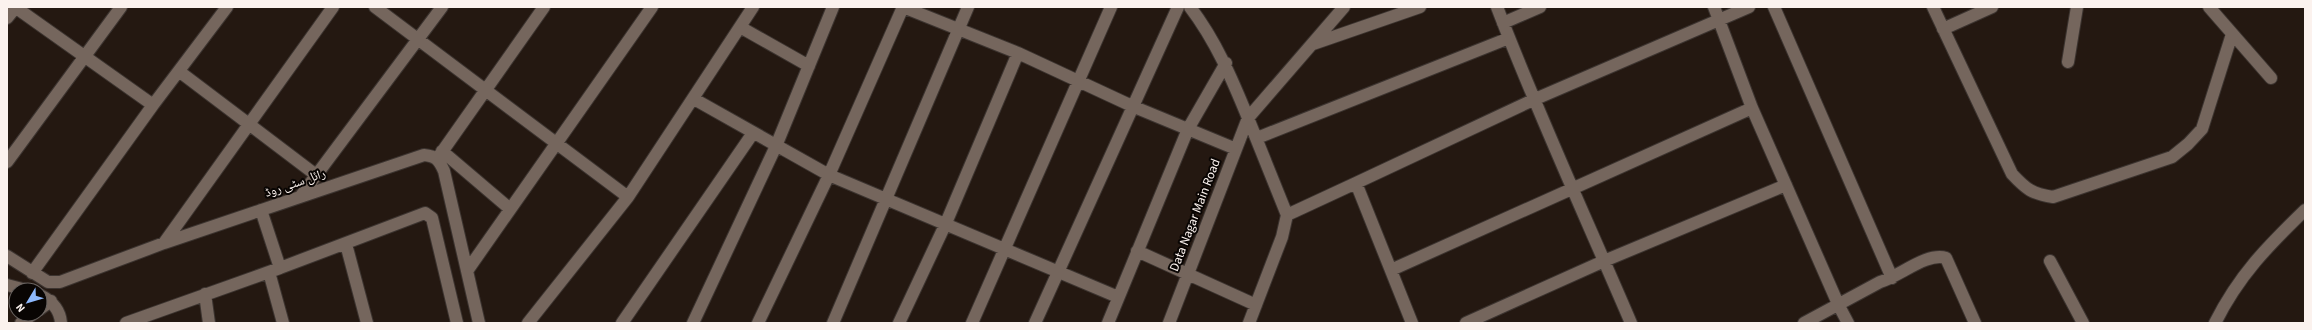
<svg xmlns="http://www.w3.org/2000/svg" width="2312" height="330" font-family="'Source Sans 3','Noto Naskh Arabic',sans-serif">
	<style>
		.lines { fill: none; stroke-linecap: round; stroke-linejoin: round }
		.minor-casing { stroke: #3c3430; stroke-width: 14 }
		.minor { stroke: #75665d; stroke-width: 12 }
		.labels { text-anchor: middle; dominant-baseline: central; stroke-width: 4; stroke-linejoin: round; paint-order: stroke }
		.street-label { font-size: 13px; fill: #fbf2ee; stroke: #090503 }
	</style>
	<rect width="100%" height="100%" fill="#241811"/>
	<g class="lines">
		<g class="minor-casing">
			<path id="minor" d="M 15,7 L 153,105
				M 375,7 L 628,197
				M 903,7 L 1018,53 L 1132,106 L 1236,149
				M 1190,7 C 1216,41 1232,79 1248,118 L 1344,7
				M 1497,7 C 1538,114 1586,218 1631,323
				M 1714,7 L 1752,108 L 1839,306 L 1848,323
				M 1774,7 L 1892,278
				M 1933,7 L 2012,174 C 2026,189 2032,194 2053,197 L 2172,157 L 2188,144 L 2202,129 L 2232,34
				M 2209,7 L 2271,78
				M 7,18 L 16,7
				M 1503,23 L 1540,7
				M 740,27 L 809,66
				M 1943,29 L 1992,7
				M 1313,44 L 1420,7
				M 2068,62 L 2077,7
				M 180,72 L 316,175
				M 694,99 L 829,175 L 1118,297
				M 1257,138 L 1509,38
				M 442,151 L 510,209
				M 437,159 L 544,7
				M 7,162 L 121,7
				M 300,197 L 442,7
				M 1287,215 L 1356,183
				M 164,243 L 333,7
				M 346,244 L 367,323
				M 1137,251 L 1256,305
				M 7,256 L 48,282 L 60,282 L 164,243 L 424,155 C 436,156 439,160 444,171 L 479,323
				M 2050,261 L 2083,323
				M 280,268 L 425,213 L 432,218 L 457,323
				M 1391,270 L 1752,108
				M 467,271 L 652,7
				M 269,272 L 283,323
				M 32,273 L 153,105 L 227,7
				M 7,285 L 26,290
				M 205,294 L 209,323
				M 40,295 C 52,301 60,309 61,323
				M 40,309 L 51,301
				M 21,323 L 33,314
				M 126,323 L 280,268 L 261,210
				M 528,323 L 628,197 L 753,7
				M 622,323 L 753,133
				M 693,323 L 776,146 L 833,7
				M 758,323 L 829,175 L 903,7
				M 833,323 L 968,7
				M 899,323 L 946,223 L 1018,53
				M 972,323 L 1111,7
				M 1035,323 L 1178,7
				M 1108,323 L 1188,129 L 1226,63
				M 1169,323 L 1248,118 L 1287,215 L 1282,237 L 1249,323
				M 1412,323 L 1356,183 L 1533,100 L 1749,7
				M 1466,323 L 1604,261 L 1786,185
				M 1804,323 L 1880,282 C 1900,276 1927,252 1946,258 L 1975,323
				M 2215,323 C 2239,275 2267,247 2305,210"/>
		</g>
		<use href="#minor" class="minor"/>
	</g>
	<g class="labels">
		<g class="street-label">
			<text transform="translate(295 183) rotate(-19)">رائل سٹی روڈ</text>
			<text transform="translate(1195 215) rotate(-69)">Data Nagar Main Road</text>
		</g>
	</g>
	<rect width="2312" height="330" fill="none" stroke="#fbf2ee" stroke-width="16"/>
	<g transform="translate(28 302) rotate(232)"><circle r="19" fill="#090503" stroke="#6a6461"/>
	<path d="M0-3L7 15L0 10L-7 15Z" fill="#8eb9fd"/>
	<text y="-6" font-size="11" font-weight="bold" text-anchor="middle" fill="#fbf2ee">N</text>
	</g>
</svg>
